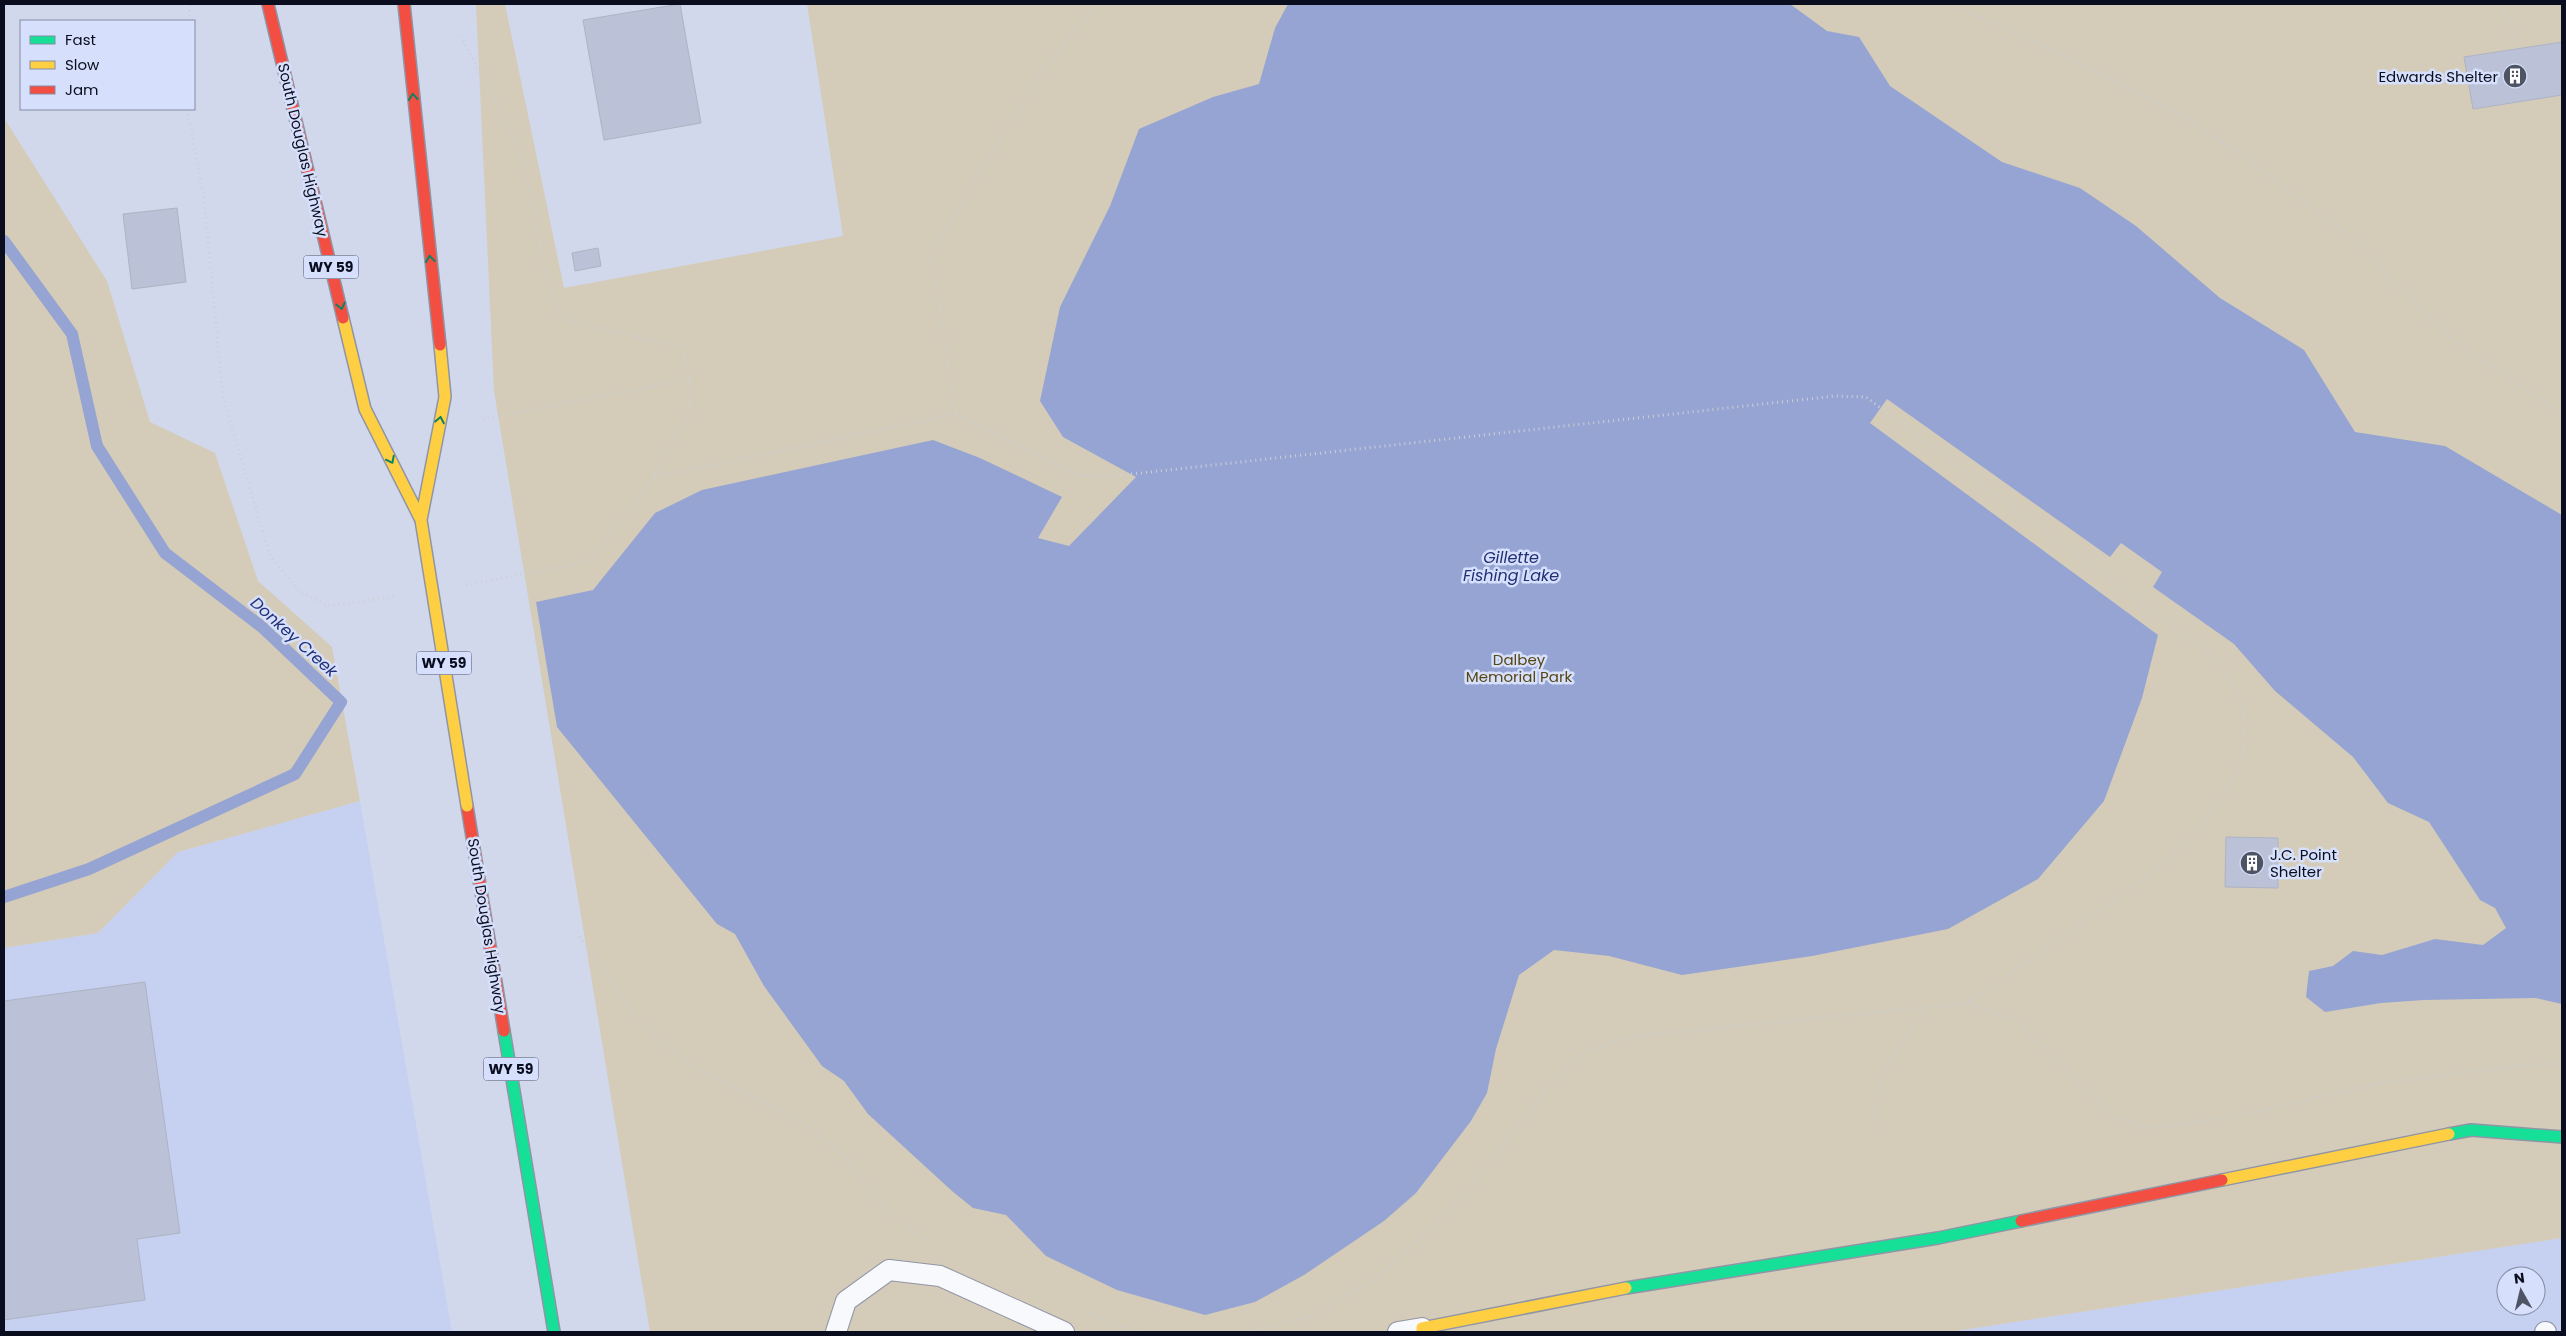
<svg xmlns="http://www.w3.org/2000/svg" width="2566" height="1336" font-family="Poppins,sans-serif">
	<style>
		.built { fill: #c6d1f1; fill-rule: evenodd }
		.green { fill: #d4ccb9 }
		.water { fill: #95a4d3 }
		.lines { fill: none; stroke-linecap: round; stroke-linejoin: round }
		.stream { stroke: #95a4d3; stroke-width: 12 }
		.building { fill: #bbc1d6; stroke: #aeb3c4 }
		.lane-casing { stroke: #9095a6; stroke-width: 22 }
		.fast-casing { stroke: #9095a6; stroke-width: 14 }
		.slow-casing { stroke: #9095a6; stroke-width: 14 }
		.jam-casing { stroke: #9095a6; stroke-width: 14 }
		.path { stroke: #cdcfd5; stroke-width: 3; stroke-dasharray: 1 4; stroke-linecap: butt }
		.lane { stroke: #f8f9fc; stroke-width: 20 }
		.fast { stroke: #16e098; stroke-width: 11 }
		.slow { stroke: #ffcf43; stroke-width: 11 }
		.jam { stroke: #f24e42; stroke-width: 11 }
		.slow-bridge-casing { stroke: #9095a6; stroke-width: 14; stroke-linecap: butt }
		.slow-bridge { stroke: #ffcf43; stroke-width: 11 }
		.oneway { stroke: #108161 }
		.labels { text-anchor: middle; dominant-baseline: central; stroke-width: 5; stroke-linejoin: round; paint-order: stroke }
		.shield { fill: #d6e0fc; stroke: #464c60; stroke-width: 1 }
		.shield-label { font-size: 14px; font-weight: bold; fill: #090d1d }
		.poi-label { font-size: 15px; fill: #090d1d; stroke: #d6e0fc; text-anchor: end }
		.street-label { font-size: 15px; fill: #090d1d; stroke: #d6e0fc }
		.park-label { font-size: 15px; fill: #584712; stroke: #d6e0fc }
		.water-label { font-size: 16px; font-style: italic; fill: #222f75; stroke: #d6e0fc }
	</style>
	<rect width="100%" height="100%" fill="#d1d8ec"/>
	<path class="built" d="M 360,801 L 452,1332 L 4,1332 L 4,948 L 98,933 L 178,852 Z
		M 2562,1238 L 2562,1332 L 1950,1332 ZM 2506,1276 L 2536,1276 L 2536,1306 L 2506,1306 Z"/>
	<path class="green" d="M 476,4 L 505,4 L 564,288 L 843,236 L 807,4 L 2562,4 L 2562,1238 L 1950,1332 L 650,1332 L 494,391 Z
		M 4,118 L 107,281 L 150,422 L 215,453 L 258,581 L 332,647 L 360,801 L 178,852 L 98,933 L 4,948 Z"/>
	<path class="water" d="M 1288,4 L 1790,4 L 1827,31 L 1859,37 L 1890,86 L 2002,162 L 2080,188 L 2136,226 L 2220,298 L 2304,350 L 2355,432 L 2445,446 L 2562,515 L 2562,1004 L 2536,998 L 2424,1000 L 2381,1003 L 2325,1012 L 2306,997 L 2309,971 L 2333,966 L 2353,951 L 2382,955 L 2435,939 L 2483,945 L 2506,928 L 2495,908 L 2480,900 L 2429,822 L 2388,803 L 2353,757 L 2275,691 L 2234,644 L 2153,587 L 2162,572 L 2121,543 L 2110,557 L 1887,399 L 1870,423 L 2158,635 L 2142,698 L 2104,801 L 2038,879 L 1948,929 L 1812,956 L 1682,975 L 1609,956 L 1554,950 L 1519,975 L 1496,1049 L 1487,1093 L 1471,1121 L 1416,1193 L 1384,1221 L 1304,1275 L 1255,1302 L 1205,1315 L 1117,1290 L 1046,1256 L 1006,1215 L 973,1208 L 952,1191 L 868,1114 L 844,1081 L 822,1066 L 764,986 L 735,934 L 717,924 L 557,727 L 536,602 L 593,590 L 655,513 L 702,490 L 933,440 L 980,458 L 1062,497 L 1038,538 L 1069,546 L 1136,477 L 1063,437 L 1040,401 L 1060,307 L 1110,206 L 1139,129 L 1213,97 L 1259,84 L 1275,28 Z"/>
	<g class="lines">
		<path class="stream" d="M 4,241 L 72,334 L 97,446 L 165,553 L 262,627 L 341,702 L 295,774 L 89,869 L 4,897"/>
	</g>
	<path class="building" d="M 680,4 L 701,123 L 604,140 L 583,20 Z
		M 2562,42 L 2562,95 L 2473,109 L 2464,57 Z
		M 177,208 L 186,282 L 132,289 L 123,214 Z
		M 598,248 L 601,266 L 575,271 L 572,253 Z
		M 2226,837 L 2278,838 L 2278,888 L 2225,887 Z
		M 145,982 L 180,1233 L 137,1239 L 145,1300 L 4,1320 L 4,1001 Z"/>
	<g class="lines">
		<g class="lane-casing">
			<path id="lane" d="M 836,1332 L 846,1301 L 889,1270 L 940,1276 L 1064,1332
				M 1398,1332 L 1422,1328
				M 2545,1332 L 2546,1332"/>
		</g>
		<g class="fast-casing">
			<path id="fast" d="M 504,1031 L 554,1332
				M 2449,1134 L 2471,1130 L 2562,1137
				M 1626,1288 L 1938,1238 L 2021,1221"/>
		</g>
		<g class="slow-casing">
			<path id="slow" d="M 343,318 L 365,409 L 421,520
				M 421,520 L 445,397 L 440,345
				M 2222,1180 L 2449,1134
				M 1422,1332 L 1422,1328 L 1626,1288"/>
		</g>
		<g class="jam-casing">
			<path id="jam" d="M 268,4 L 343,318
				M 404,4 L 440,345
				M 467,806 L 504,1031
				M 2021,1221 L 2222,1180"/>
		</g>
		<path class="path" d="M 1100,4 L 1088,14 L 1041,72 L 932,253 L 955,414 L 1076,475 L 1105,477 L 1835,396 L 1866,397 L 2224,664 L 2243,708 L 2244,752 L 2226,795 L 2190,839 L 2144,880 L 1967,1003
			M 1951,4 L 2068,57 L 2184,117 L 2236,151 L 2353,237 L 2407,296 L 2458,344 L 2562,414
			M 2501,4 L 2519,49
			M 189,21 L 190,4
			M 461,36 L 518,147 L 531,193 L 547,283 L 559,312 L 572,322 L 682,347 L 690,379 L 690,412 L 654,477 L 589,561 L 466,585
			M 187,109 L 204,198 L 223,397 L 270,556 L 299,591 L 328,606 L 398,596
			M 483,419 L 690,379
			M 655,477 L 955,414
			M 576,933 L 597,958 L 632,1012 L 662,1043 L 705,1073 L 807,1125 L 846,1158 L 887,1212 L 926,1240
			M 1875,1130 L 1878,1087 L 1897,1050 L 1929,1006
			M 1089,1313 L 1125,1328 L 1143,1332
			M 1248,1332 L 1315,1315 L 1374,1279 L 1418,1240 L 1466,1193 L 1550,1084 L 1587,1051 L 1625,1037 L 1967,1003 L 2015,1020 L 2115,1117 L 2144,1128 L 2233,1117 L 2382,1083 L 2497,1068 L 2562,1063"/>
		<use href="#lane" class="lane"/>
		<use href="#fast" class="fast"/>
		<use href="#slow" class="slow"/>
		<use href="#jam" class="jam"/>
		<g class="slow-bridge-casing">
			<path id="slow-bridge" d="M 421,520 L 467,806"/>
		</g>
		<use href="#slow-bridge" class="slow-bridge"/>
	</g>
	<defs><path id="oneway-chevron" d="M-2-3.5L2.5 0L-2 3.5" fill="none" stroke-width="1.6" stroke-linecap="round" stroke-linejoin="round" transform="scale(1.25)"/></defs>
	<g class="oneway">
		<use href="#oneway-chevron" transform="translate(413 97) rotate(-96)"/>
		<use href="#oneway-chevron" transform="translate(430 259) rotate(-96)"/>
		<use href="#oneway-chevron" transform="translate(341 306) rotate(77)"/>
		<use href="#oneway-chevron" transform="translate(440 420) rotate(-79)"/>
		<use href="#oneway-chevron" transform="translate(391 460) rotate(63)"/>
	</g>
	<defs>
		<g id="building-disc" transform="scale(1.25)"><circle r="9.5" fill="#4f5465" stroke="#d6e0fc"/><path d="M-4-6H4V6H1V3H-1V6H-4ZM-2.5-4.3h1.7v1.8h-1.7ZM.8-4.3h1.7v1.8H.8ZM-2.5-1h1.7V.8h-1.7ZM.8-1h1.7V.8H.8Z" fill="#fff"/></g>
	</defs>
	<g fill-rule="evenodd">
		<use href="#building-disc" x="2515" y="76"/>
		<use href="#building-disc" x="2252" y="863"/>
	</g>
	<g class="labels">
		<g class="shield">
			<rect x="303.5" y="255.5" width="55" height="23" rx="4"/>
			<rect x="416.5" y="651.5" width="55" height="23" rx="4"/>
			<rect x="483.5" y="1057.5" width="55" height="23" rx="4"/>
		</g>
		<g class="shield-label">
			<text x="331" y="267">WY 59</text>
			<text x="444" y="663">WY 59</text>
			<text x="511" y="1069">WY 59</text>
		</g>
		<g class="poi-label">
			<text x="2498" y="76">Edwards Shelter</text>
			<text x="2270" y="854" text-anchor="start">J.C. Point<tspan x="2270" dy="17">Shelter</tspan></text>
		</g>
		<g class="street-label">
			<text transform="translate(303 150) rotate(77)">South Douglas Highway</text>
			<text transform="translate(487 926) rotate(81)">South Douglas Highway</text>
		</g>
		<g class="park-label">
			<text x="1519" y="659">Dalbey<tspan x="1519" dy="17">Memorial Park</tspan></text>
		</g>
		<g class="water-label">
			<text x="1511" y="557">Gillette<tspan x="1511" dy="18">Fishing Lake</tspan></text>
			<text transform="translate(294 637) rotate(42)">Donkey Creek</text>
		</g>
	</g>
	<rect width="2566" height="1336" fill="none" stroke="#090d1d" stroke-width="10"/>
	<rect x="20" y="20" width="175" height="90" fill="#d6e0fc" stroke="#848ca3"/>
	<rect x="30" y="36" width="25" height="8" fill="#16e098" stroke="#848ca3"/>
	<text x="65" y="45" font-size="15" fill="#090d1d">Fast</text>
	<rect x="30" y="61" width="25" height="8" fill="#ffcf43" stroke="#848ca3"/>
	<text x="65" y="70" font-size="15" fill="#090d1d">Slow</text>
	<rect x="30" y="86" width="25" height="8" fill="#f24e42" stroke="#848ca3"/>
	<text x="65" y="95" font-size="15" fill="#090d1d">Jam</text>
	<g transform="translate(2521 1291) rotate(352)"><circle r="24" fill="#d6e0fc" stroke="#848ca3"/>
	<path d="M0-4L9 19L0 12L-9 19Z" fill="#4f5465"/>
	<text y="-8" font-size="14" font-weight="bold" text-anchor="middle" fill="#090d1d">N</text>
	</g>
</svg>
